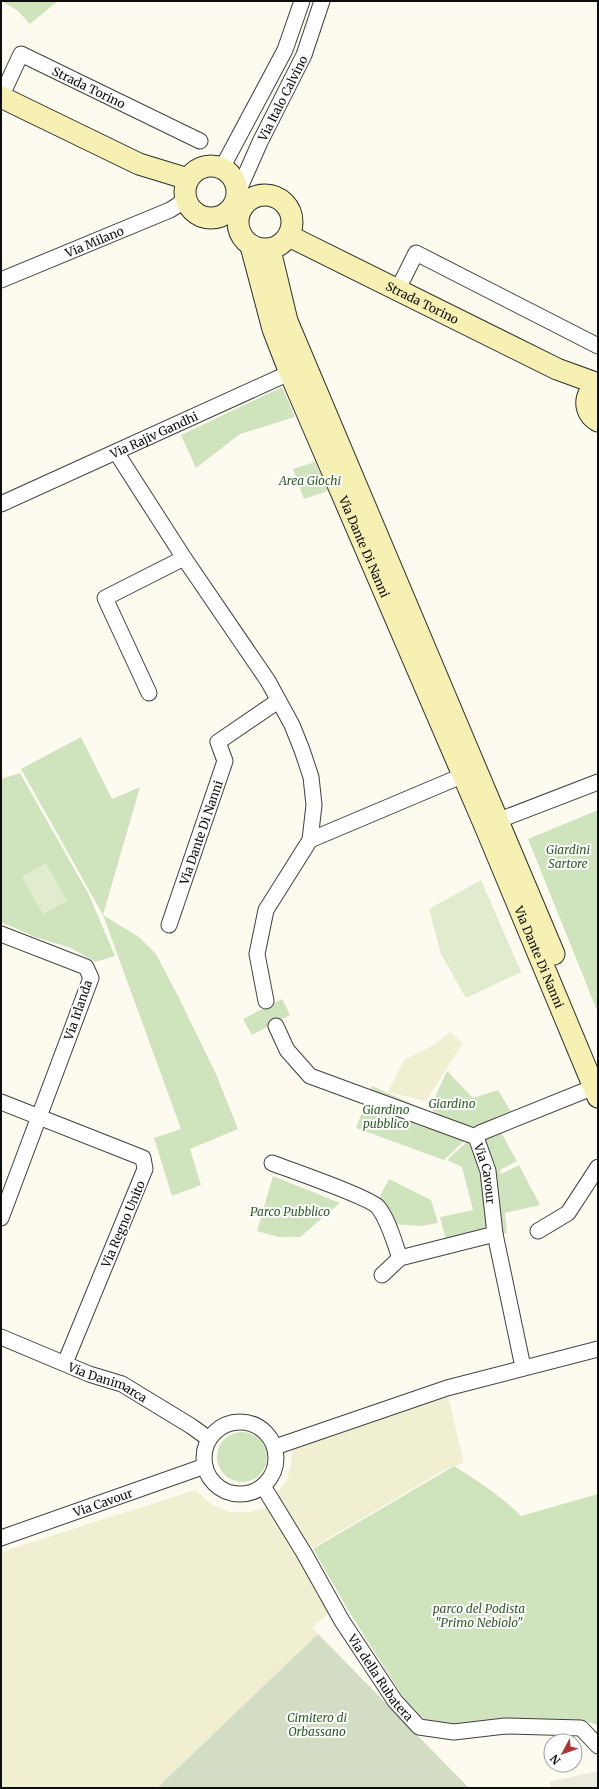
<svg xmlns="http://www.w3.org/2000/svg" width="599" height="1789" font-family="Merriweather,serif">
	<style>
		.farmland { fill: #f1efd2 }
		.green { fill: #cfe4bd }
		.cemetery { fill: #d3ddc3 }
		.pitch { fill: #e0eccd }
		.plaza { fill: #edeadf }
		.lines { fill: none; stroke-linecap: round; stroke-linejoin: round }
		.street-casing { stroke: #404040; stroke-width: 17 }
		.secondary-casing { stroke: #2f2f2f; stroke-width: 23 }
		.street { stroke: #fff; stroke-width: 15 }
		.secondary { stroke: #f6f1b2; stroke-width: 21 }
		.labels { text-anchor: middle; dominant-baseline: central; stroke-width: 4; stroke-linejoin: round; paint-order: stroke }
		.street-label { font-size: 12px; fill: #0d0d0d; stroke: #fff }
		.park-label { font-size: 12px; font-style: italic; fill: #2e5e25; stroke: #fff }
	</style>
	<rect width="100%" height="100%" fill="#fdfbf0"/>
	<path class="farmland" d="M 450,1032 L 463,1043 L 426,1101 L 388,1092 L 404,1060 L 434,1045 Z
		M 447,1392 L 464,1463 L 446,1469 L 312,1548 L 276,1494 L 287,1480 L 291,1464 L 293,1445 Z
		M 195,1490 L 211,1504 L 229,1512 L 250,1512 L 268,1507 L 332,1611 L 312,1627 L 318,1634 L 157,1788 L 1,1788 L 1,1552 Z"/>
	<path class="green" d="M 2,1 L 58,1 L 30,24 L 18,11 Z
		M 282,387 L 295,417 L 240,434 L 196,468 L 181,435 Z
		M 315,462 L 328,491 L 304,499 L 293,469 Z
		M 81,737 L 112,799 L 140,787 L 103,915 L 139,937 L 156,954 L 179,998 L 216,1074 L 238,1129 L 190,1149 L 201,1185 L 172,1196 L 154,1138 L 181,1129 L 103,915 L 21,769 Z
		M 20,773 L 89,895 L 115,956 L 95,962 L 71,948 L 35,937 L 1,922 L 1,779 Z
		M 598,810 L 598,1013 L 528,839 Z
		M 282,999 L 290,1015 L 252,1035 L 243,1019 Z
		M 447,1071 L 473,1098 L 498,1090 L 512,1113 L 499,1129 L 517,1161 L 500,1170 L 501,1174 L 519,1165 L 540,1205 L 505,1213 L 507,1233 L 447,1244 L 440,1217 L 473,1210 L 462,1167 L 447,1160 L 481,1129 L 474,1132 L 444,1160 L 356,1128 L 372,1086 L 439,1116 L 430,1108 Z
		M 273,1176 L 340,1203 L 300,1237 L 278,1237 L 257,1231 Z
		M 389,1179 L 431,1200 L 438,1223 L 421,1226 L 391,1224 L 380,1196 Z
		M217 1457a25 25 0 1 1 50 0a25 25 0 1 1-50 0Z
		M 454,1466 C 478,1481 500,1495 521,1516 L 598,1494 L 598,1724 L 596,1725 L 584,1720 L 504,1720 L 450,1725 L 425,1720 L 404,1698 L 351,1615 L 313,1549 Z"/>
	<path class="cemetery" d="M 318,1634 L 469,1788 L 157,1788 Z"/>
	<path class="pitch" d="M 46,863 L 67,901 L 43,914 L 22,877 Z
		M 481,880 L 521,972 L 466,998 L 441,954 L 429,909 Z"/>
	<path class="plaza" d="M 598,1771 L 598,1788 L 551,1788 L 549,1782 Z"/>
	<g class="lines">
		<g class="street-casing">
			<g id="street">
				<path id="s1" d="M 1,97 L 21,54 L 200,141"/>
				<path d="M 222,168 L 285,50 L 302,1"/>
				<path id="s2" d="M 238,192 L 260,142 L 304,55 L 322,1"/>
				<path id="s3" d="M 1,280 L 170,210 L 178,205 L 185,198"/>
				<path d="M 397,291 L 416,253 L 598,346"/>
				<path d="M 116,452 L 184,558 L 268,681 L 292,725 L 302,750 L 311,777 L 314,805 L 310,840 L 266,910 L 257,954 L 266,1001"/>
				<path id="s4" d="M 1,504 L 298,369"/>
				<path d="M 149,693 L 105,598 L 184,558"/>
				<path d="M 489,824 L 598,782"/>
				<path d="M 310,840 L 471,772"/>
				<path id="s5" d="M 169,925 L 225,761 L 218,742 L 278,701"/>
				<path d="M 1,934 L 86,967 L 91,978 L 1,1218"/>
				<path id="s6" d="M 276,1026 L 287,1050 L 310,1076 L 476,1137 L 488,1171 L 495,1234 L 523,1367"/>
				<path d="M 1,1102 L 143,1158 L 145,1169 L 65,1363"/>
				<path d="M 480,1133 L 594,1087"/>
				<path d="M 272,1163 C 290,1170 369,1197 378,1207 C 389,1221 394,1242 400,1258"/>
				<path d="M 538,1231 L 568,1213 L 598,1167"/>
				<path d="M 382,1275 L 400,1258 L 495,1234"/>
				<path id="s7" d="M 1,1337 L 89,1374 L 122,1384 L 191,1426 L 209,1439"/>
				<circle cx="240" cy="1458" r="36"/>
				<path d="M 275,1447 L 447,1388 L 598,1349"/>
				<path id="s8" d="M 263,1486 L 304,1553 L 342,1621 L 395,1701 L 419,1727 L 454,1732 L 505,1726 L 581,1728 L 598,1746"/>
				<path id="s9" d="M 1,1538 L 205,1466"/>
			</g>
		</g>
		<g class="secondary-casing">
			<g id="secondary">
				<path d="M 1,97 L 139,164 L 188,179"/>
				<circle cx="211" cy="192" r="26"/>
				<circle cx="265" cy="222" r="27"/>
				<path id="s10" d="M 289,236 L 557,369 L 598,384"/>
				<path id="s11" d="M 251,246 L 273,329 L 290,373 L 485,826 L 598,1097"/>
				<path d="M 270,250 L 287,321 L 554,954"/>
				<path d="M 598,385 C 583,393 583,413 598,421"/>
			</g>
		</g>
		<use href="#street" class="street"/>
		<use href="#secondary" class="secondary"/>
	</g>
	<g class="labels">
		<g class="street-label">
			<text stroke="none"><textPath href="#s1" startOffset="123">Strada Torino</textPath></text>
			<text stroke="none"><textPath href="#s2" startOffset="104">Via Italo Calvino</textPath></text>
			<text stroke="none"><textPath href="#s3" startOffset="101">Via Milano</textPath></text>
			<text stroke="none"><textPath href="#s10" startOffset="149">Strada Torino</textPath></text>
			<text stroke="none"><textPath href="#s4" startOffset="168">Via Rajiv Gandhi</textPath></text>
			<text stroke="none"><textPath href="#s11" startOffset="322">Via Dante Di Nanni</textPath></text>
			<text stroke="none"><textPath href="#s5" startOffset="98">Via Dante Di Nanni</textPath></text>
			<text stroke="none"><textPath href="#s11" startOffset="768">Via Dante Di Nanni</textPath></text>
			<text transform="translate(78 1010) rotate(-71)">Via Irlanda</text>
			<text stroke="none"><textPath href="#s6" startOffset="276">Via Cavour</textPath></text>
			<text transform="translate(123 1224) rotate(-67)">Via Regno Unito</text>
			<text stroke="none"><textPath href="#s7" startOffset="116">Via Danimarca</textPath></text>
			<text stroke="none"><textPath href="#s9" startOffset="108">Via Cavour</textPath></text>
			<text stroke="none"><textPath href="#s8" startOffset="225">Via della Rubatera</textPath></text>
		</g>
		<g class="park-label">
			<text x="310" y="480">Area Giochi</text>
			<text x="568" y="849">Giardini<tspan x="568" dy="14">Sartore</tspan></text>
			<text x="452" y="1103">Giardino</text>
			<text x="386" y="1109">Giardino<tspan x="386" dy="14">pubblico</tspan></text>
			<text x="290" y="1211">Parco Pubblico</text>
			<text x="479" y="1608">parco del Podista<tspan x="479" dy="14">"Primo Nebiolo"</tspan></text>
			<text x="317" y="1717">Cimitero di<tspan x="317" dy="14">Orbassano</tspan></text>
		</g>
	</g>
	<rect width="599" height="1789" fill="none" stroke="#0d0d0d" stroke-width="4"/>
	<g transform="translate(563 1753) rotate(229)"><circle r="19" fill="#ffffff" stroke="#9e9e9e"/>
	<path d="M0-3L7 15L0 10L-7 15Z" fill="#ae3535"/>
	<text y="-6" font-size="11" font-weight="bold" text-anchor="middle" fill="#0d0d0d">N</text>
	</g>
</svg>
